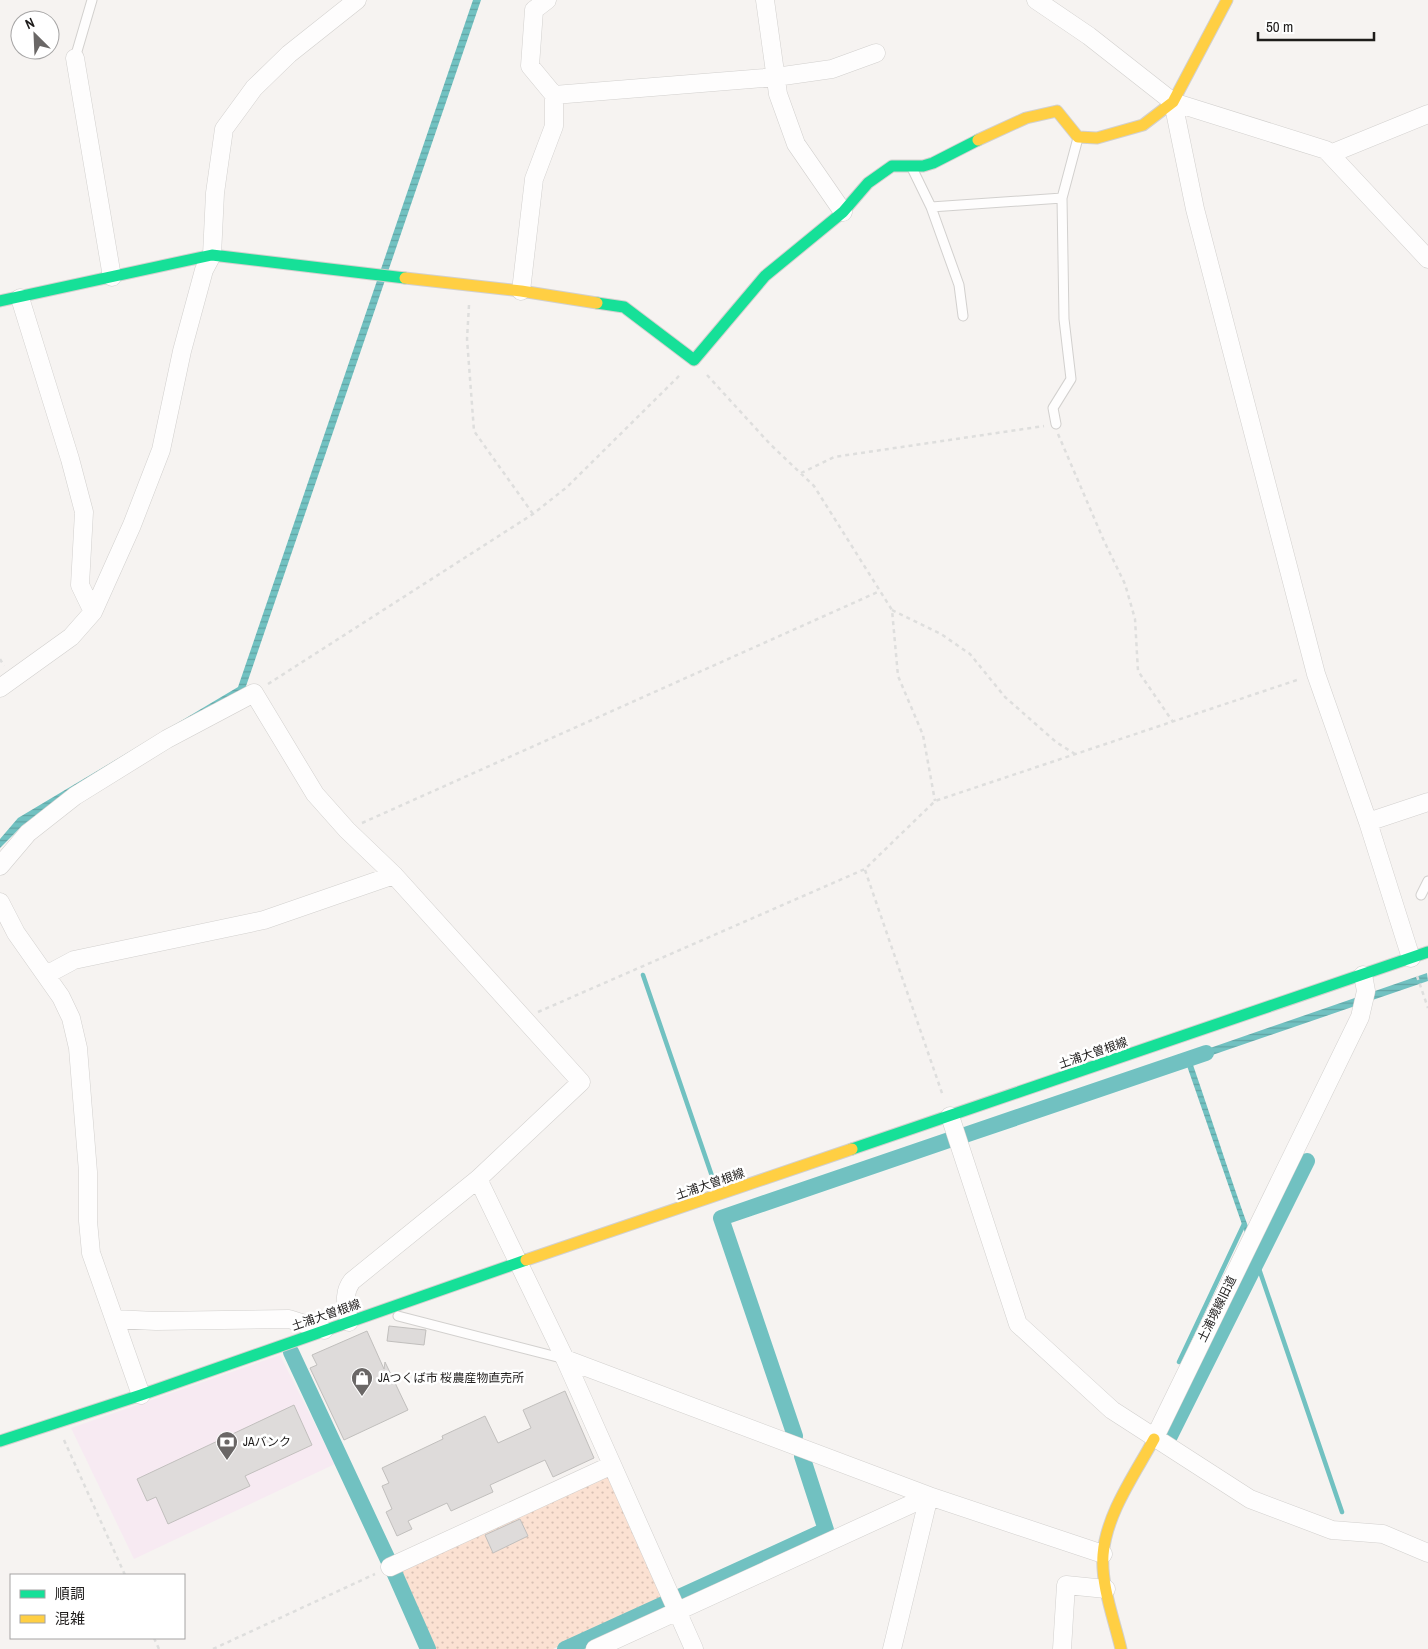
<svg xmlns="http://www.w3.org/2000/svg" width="1428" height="1649" font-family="'Archivo Narrow','Noto Sans JP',sans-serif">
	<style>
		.commercial { fill: #f7eaf2 }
		.park { fill: url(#park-dots) }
		.water { fill: url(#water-rules) }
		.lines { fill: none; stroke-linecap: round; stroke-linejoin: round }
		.stream { stroke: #71c1c1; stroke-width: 4.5 }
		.canal { stroke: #71c1c1; stroke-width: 16 }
		.building { fill: #dedbda; stroke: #c1bfbd }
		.lane-casing { stroke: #d2d0ce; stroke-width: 11 }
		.street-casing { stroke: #d2d0ce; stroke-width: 19 }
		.fast-casing { stroke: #d2d0ce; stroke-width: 13 }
		.slow-casing { stroke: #d2d0ce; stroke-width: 13 }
		.path { stroke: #dededd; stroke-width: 2.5; stroke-dasharray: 4 4; stroke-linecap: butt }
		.lane { stroke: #fefdfd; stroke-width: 9 }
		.street { stroke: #fefdfd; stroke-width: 18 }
		.fast { stroke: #16e098; stroke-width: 11 }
		.slow { stroke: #ffcf43; stroke-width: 11 }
		.labels { text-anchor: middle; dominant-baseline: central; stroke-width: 5; stroke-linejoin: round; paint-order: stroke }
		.street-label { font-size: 12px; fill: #1e1c1b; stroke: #fff }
		.poi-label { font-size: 12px; fill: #1e1c1b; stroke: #fff; text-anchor: start }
	</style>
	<defs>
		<pattern id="park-dots" width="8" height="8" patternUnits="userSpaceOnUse" patternTransform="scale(1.25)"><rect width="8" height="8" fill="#fbe1d2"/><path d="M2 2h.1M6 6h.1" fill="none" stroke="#d7c0b4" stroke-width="1.8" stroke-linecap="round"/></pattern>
		<pattern id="water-rules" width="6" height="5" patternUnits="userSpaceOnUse" patternTransform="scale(1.25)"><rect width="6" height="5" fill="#71c1c1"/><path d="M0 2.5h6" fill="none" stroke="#61a5a5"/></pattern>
	</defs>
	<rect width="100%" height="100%" fill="#f6f3f1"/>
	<path class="commercial" d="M 280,1355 L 335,1464 L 134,1559 L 71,1428 Z"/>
	<path class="park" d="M 610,1473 L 662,1598 L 553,1649 L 434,1649 L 399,1572 Z"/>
	<path class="water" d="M 473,0 L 481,0 L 244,692 L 103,774 L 23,825 L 0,848 L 0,839 L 18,818 L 238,687 Z
		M 1427,973 L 1428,981 L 1192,1062 C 1215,1128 1236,1197 1261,1261 L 1256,1267 L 1251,1258 L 1245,1233 L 1186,1063 L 1187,1056 Z"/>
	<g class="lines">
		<path class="stream" d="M 643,975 L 713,1179
			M 1256,1260 L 1342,1512
			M 1179,1362 L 1244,1224"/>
		<path class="canal" d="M 965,1135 L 1206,1053
			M 291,1352 L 389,1562
			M 795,1436 L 721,1218 L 952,1139
			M 1170,1436 L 1307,1161
			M 394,1572 L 428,1649
			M 565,1649 L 826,1530 L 802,1456"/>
	</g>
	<path class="building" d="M 389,1326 L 426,1330 L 424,1345 L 387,1341 Z
		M 367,1331 L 384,1369 L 385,1362 L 408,1410 L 344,1440 L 310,1368 L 317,1365 L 312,1355 Z
		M 565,1391 L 594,1458 L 553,1477 L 545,1460 L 490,1485 L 493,1492 L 451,1511 L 447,1503 L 408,1521 L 412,1529 L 397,1536 L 386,1512 L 392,1509 L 382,1486 L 389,1483 L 382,1468 L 443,1439 L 442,1436 L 485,1416 L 498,1443 L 531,1428 L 523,1410 Z
		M 294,1405 L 312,1445 L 245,1476 L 250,1486 L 168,1524 L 156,1497 L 147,1501 L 137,1479 Z
		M 520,1519 L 528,1536 L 493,1553 L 485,1535 Z"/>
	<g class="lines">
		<g class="lane-casing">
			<path id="lane" d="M 75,58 L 92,0
				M 912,168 L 931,207 L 959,285 L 963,316
				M 931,207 L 1062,198
				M 1056,424 L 1053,408 L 1071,379 L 1064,319 L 1062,198 L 1078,138
				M 1421,895 L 1428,881
				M 398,1316 L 565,1359"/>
		</g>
		<g class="street-casing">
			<path id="street" d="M 765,0 L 778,94 L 796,144 L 843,212
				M 1036,0 L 1089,36 L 1173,102 L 1326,150 L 1428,259
				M 75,58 L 112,277
				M 554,95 L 776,77 L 832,69 L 876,53
				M 1173,102 L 1195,209 L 1316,674 L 1368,822 L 1411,958
				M 1330,154 L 1428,114
				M 521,291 L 534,179 L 554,126 L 554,95 L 530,66 L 534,10 L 547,0
				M 20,298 L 70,459 L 84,512 L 80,585 L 93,612
				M 0,688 L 71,637 L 93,612 L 132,525 L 161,450 L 182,351 L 204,270 L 212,255 L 215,193 L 224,129 L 254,88 L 289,54 L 357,0
				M 1368,822 L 1428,802
				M 0,866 L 28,833 L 75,796 L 167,739 L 254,693 L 315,794 L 347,830 L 394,875 L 581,1082 L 478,1179 L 352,1281 C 342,1294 347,1306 349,1322
				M 0,902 L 16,933 L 61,997 L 71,1018 L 78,1048 L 88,1172 L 88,1221 L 91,1253 L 141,1395
				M 46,975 L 74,960 L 264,920 L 394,875
				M 950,1116 L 1018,1324 L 1112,1410 L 1250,1499 L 1332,1530 L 1383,1534 L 1428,1553
				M 478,1179 L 565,1359 L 694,1649
				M 114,1319 L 156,1321 L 289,1319 L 324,1330
				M 565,1359 L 929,1496 L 1103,1554
				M 1154,1439 L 1360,1017 L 1366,991 L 1363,975
				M 390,1567 L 612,1465
				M 595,1649 L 929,1496
				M 892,1649 L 929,1496
				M 1062,1649 L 1066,1585 L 1106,1589"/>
		</g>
		<g class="fast-casing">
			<path id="fast" d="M 0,301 L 212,255 L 405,278
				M 597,303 L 624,307 L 694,360 L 765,276 L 843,212 L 868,183 L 892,166 L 923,166 L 933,163 L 978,140
				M 852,1149 L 1428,952
				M 0,1441 L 141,1395 L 526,1260"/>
		</g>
		<g class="slow-casing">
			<path id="slow" d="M 978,140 L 1026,118 L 1057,111 L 1078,137 L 1097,138 L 1143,125 L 1173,102 L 1227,0
				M 405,278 L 521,291 L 597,303
				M 526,1260 L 852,1149
				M 1121,1649 C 1114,1619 1101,1586 1103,1555 C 1106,1514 1135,1474 1154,1439"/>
		</g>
		<path class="path" d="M 469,305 L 467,339 L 474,431 L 533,514
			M 707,375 L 770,444 L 814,486 L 892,610 L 898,676 L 923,735 L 935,801
			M 1058,434 L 1104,541 L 1125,584 L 1135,619 L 1138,671 L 1173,722
			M 801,473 L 834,457 L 1044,426
			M 892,610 L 941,634 L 970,654 L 1005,697 L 1056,742 L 1075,754
			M 0,659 L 4,666
			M 268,684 L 533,514 L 567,487 L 681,374
			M 362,823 L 880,591
			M 865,870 L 943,1096
			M 1417,976 L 1428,1008
			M 538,1012 L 865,869 L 935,801 L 1300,679
			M 64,1440 L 125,1575
			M 154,1638 L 159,1649
			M 213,1649 L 375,1574"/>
		<use href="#lane" class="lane"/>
		<use href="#street" class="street"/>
		<use href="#fast" class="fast"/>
		<use href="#slow" class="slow"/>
	</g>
	<defs>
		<g id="shop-pin" transform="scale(1.125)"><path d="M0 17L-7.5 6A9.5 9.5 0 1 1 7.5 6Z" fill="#6a6766" stroke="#fff"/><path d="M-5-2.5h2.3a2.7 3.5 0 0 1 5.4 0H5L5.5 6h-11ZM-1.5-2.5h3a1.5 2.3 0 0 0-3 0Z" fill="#fff"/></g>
		<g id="bank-pin" transform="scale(1.125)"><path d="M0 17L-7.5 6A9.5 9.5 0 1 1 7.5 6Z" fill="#6a6766" stroke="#fff"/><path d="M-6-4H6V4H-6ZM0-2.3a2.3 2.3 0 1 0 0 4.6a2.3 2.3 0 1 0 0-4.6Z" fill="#fff"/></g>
	</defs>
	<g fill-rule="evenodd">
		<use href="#shop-pin" x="362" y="1378"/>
		<use href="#bank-pin" x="227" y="1442"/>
	</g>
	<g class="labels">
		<g class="street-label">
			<text transform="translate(1093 1053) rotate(-19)">土浦大曽根線</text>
			<text transform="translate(710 1184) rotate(-19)">土浦大曽根線</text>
			<text transform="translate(1217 1309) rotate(-64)">土浦境線旧道</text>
			<text transform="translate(326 1315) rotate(-19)">土浦大曽根線</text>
		</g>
		<g class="poi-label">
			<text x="378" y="1378">JAつくば市 桜農産物直売所</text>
			<text x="243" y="1442">JAバンク</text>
		</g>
	</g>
	<rect x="10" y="1574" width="175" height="65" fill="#ffffff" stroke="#a5a4a4"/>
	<rect x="20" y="1590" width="25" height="8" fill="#16e098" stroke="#a5a4a4"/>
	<text x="55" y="1599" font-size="15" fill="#1e1c1b">順調</text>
	<rect x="20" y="1615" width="25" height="8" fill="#ffcf43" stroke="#a5a4a4"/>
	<text x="55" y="1624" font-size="15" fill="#1e1c1b">混雑</text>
	<g transform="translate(35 35) rotate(336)"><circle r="24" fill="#ffffff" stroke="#a5a4a4"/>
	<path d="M0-4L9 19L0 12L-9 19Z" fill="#6a6766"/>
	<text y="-8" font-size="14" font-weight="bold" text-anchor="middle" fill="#1e1c1b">N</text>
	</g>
	<path d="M1258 32v8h116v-8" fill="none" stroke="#1e1c1b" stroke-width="2.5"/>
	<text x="1266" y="32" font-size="15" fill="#1e1c1b" stroke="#ffffff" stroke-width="4" paint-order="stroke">50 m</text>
</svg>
